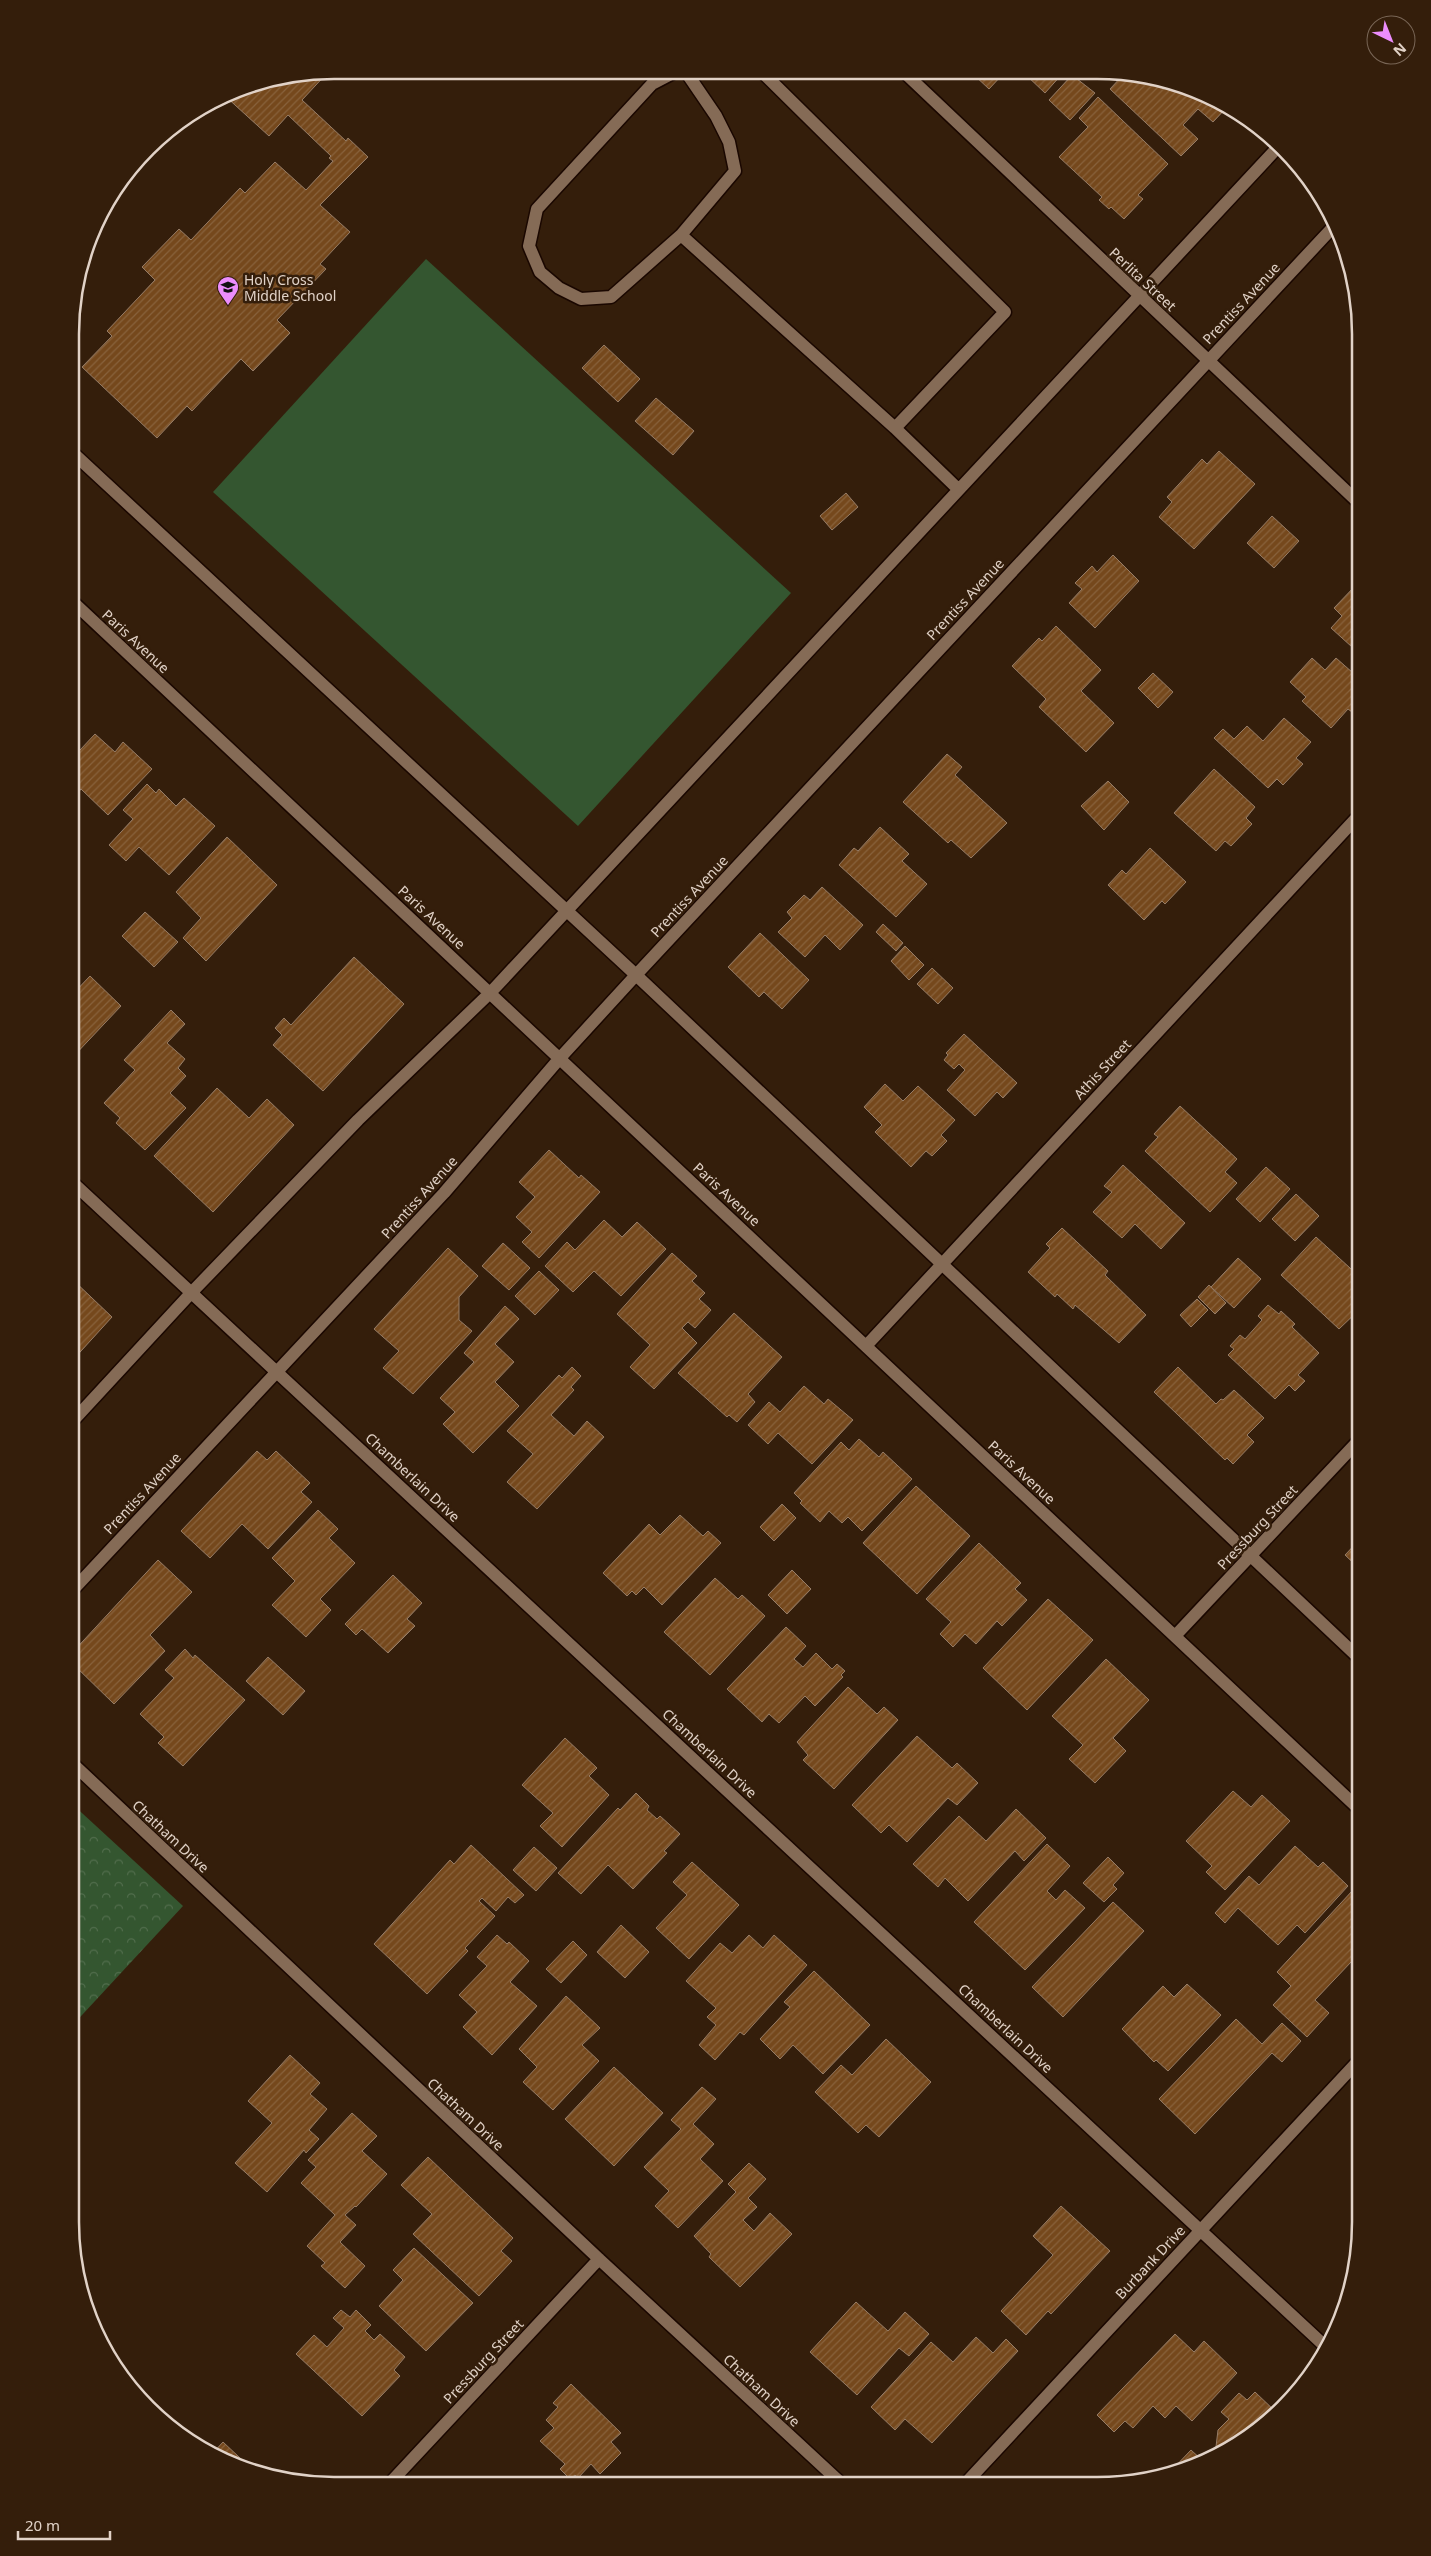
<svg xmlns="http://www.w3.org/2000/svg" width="1431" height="2556" font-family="'Noto Sans',sans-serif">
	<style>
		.park { fill: url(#park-crowns) }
		.garden { fill: #345630 }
		.building { fill: url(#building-hatch); stroke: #967c66 }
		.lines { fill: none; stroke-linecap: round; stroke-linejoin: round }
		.minor-casing { stroke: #1a0700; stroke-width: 15 }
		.minor { stroke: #856b56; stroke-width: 12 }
		.labels { text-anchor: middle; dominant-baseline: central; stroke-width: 5; stroke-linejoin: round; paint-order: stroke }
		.poi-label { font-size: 14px; fill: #e1d2c7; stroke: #341e0b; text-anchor: start }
		.street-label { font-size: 14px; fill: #e1d2c7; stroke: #341e0b }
		.rim { fill: none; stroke: #e1d2c7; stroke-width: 2.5 }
	</style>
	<defs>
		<pattern id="park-crowns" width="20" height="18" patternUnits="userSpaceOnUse" patternTransform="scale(1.25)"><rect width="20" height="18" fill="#345630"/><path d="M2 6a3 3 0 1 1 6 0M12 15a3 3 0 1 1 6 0" fill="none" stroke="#516d4c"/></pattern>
		<pattern id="building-hatch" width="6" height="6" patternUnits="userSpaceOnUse" patternTransform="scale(1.25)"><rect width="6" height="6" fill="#75481c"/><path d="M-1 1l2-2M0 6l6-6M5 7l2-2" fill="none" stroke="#88623c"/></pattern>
	</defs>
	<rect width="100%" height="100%" fill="#341e0b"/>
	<path class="park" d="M 70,1802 L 183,1906 L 70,2028 Z"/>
	<path class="garden" d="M 426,259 L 791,593 L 578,826 L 213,492 Z"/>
	<path class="building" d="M 329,71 L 302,100 L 346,141 L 348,138 L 368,157 L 320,205 L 350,232 L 320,264 L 326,269 L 277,320 L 290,333 L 253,371 L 241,359 L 192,411 L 187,406 L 157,438 L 82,367 L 112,336 L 107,331 L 155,280 L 142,267 L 179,229 L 191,240 L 240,188 L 245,193 L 275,162 L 306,190 L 333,161 L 329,158 L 331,156 L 288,115 L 269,136 L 224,95 L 233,90 Z
		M 973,74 L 1003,74 L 989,89 Z
		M 1025,74 L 1062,74 L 1045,93 Z
		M 1072,75 L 1095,93 L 1070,120 L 1049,100 Z
		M 1123,75 L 1149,75 L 1214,97 L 1228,106 L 1213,122 L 1198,109 L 1183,125 L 1198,139 L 1181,156 L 1110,89 Z
		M 1098,97 L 1168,164 L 1138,195 L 1143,199 L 1124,219 L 1111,207 L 1109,209 L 1099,200 L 1102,197 L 1059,157 L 1088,127 L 1079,118 Z
		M 604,345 L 640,379 L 618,402 L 582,368 Z
		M 656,398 L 694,431 L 673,455 L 635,421 Z
		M 1219,451 L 1255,484 L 1194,549 L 1159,517 L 1172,502 L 1167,497 L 1202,459 L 1207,464 Z
		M 846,493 L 858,507 L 832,530 L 820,516 Z
		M 1272,516 L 1299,541 L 1274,568 L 1247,543 Z
		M 1113,555 L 1139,581 L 1095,628 L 1069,603 L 1082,589 L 1075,583 L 1092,566 L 1097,572 Z
		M 1356,585 L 1361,589 L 1361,652 L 1354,645 L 1352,647 L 1331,628 L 1342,616 L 1334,608 Z
		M 1056,626 L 1101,670 L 1081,691 L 1114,723 L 1086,752 L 1039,707 L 1046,699 L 1012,666 L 1039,638 L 1042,641 Z
		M 1312,658 L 1325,670 L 1336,658 L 1361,680 L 1361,702 L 1352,712 L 1348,709 L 1331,728 L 1302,701 L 1306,697 L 1290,682 Z
		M 1153,673 L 1173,692 L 1158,708 L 1138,688 Z
		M 1284,718 L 1311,742 L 1296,758 L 1303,764 L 1283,785 L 1277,779 L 1268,788 L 1214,738 L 1223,729 L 1234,739 L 1247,726 L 1263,741 Z
		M 95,734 L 115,752 L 123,742 L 152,769 L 108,815 L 81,789 L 72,800 L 72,743 L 80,750 Z
		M 947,754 L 962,767 L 955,775 L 1007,823 L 971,858 L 951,840 L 948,843 L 903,802 Z
		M 1214,769 L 1255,807 L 1246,818 L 1252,824 L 1231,846 L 1225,841 L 1216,851 L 1174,813 Z
		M 1108,781 L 1129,802 L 1104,830 L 1081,806 Z
		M 147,784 L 156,793 L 159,789 L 176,806 L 184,798 L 215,826 L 169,875 L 139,847 L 126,861 L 109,845 L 133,819 L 123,810 Z
		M 880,827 L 909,854 L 902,861 L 927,884 L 896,917 L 839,865 L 854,848 L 858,851 Z
		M 227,837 L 277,885 L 206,961 L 183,938 L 201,918 L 176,892 Z
		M 1150,848 L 1186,882 L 1165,904 L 1162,901 L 1144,920 L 1108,885 L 1122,870 L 1126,874 Z
		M 822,887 L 863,925 L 840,950 L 825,935 L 805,957 L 778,932 L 792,918 L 787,912 L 804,895 L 810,900 Z
		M 145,912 L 178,942 L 154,967 L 122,936 Z
		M 883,924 L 903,943 L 896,951 L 876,932 Z
		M 760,933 L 809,980 L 782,1009 L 764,992 L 759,997 L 728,967 Z
		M 905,946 L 924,965 L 909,980 L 891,961 Z
		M 354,957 L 404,1004 L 323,1091 L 273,1045 L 282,1035 L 275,1028 L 284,1018 L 291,1025 Z
		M 932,968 L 953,988 L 938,1004 L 917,984 Z
		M 90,976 L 121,1006 L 71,1059 L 71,996 Z
		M 171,1010 L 185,1024 L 167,1043 L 185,1059 L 178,1068 L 186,1076 L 170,1093 L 186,1108 L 145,1150 L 116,1123 L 120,1118 L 104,1103 L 135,1070 L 124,1060 Z
		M 964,1034 L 1017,1083 L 1003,1098 L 997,1092 L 975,1116 L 947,1090 L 965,1070 L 959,1064 L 954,1069 L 944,1060 L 948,1055 L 946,1053 Z
		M 885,1084 L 903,1101 L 918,1086 L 955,1120 L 941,1135 L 947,1141 L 932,1156 L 926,1151 L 911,1167 L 875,1132 L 882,1125 L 864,1107 Z
		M 217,1088 L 249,1118 L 267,1099 L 294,1125 L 213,1212 L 154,1156 Z
		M 1180,1106 L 1237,1159 L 1225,1172 L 1237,1183 L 1210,1212 L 1145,1151 L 1158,1137 L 1154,1134 Z
		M 549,1150 L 579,1178 L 581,1175 L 600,1192 L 539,1258 L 522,1242 L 532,1232 L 516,1217 L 535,1197 L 519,1182 Z
		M 1123,1165 L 1185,1223 L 1161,1249 L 1135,1224 L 1122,1238 L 1093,1212 L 1112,1192 L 1104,1186 Z
		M 1266,1167 L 1290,1189 L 1260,1222 L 1236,1199 Z
		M 1296,1194 L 1319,1216 L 1295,1241 L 1272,1219 Z
		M 604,1220 L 622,1237 L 637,1222 L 666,1249 L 621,1296 L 594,1271 L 573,1292 L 545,1266 L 567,1242 L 575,1250 Z
		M 1062,1228 L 1108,1271 L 1105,1275 L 1146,1315 L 1119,1343 L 1075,1305 L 1073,1309 L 1057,1294 L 1055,1297 L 1028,1272 L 1050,1248 L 1046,1244 Z
		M 1316,1237 L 1361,1278 L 1361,1308 L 1339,1329 L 1281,1275 Z
		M 503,1243 L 530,1268 L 509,1290 L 482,1266 Z
		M 448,1248 L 478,1276 L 459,1297 L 459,1320 L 472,1331 L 413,1394 L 383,1368 L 399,1351 L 374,1329 Z
		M 672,1253 L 697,1276 L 692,1281 L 705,1293 L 699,1299 L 711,1310 L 695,1328 L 688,1322 L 682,1328 L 697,1343 L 654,1389 L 630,1367 L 650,1345 L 617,1314 Z
		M 1238,1258 L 1261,1279 L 1234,1308 L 1211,1287 Z
		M 539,1271 L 559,1290 L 535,1315 L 515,1296 Z
		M 71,1278 L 112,1317 L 71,1362 Z
		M 1209,1285 L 1226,1303 L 1215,1314 L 1198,1297 Z
		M 1197,1299 L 1208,1310 L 1191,1327 L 1180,1315 Z
		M 1268,1305 L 1279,1314 L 1281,1311 L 1295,1324 L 1292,1327 L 1319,1353 L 1298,1375 L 1305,1381 L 1295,1391 L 1289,1385 L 1275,1399 L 1228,1355 L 1234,1349 L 1230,1346 L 1240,1335 L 1245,1339 L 1262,1320 L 1258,1316 Z
		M 505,1306 L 519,1319 L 495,1344 L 514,1362 L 495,1382 L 519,1406 L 473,1453 L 443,1424 L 455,1412 L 440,1398 L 474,1362 L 464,1353 Z
		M 734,1313 L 782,1357 L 748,1394 L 755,1402 L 737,1422 L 729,1415 L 727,1417 L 678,1373 Z
		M 572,1367 L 581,1376 L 571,1387 L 574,1390 L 551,1415 L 574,1436 L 587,1421 L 604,1437 L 537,1509 L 507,1482 L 533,1454 L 507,1431 L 559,1375 L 562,1378 Z
		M 1178,1367 L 1216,1404 L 1221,1399 L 1223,1400 L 1234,1390 L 1264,1418 L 1247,1435 L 1254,1442 L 1233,1464 L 1227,1458 L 1225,1460 L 1154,1392 Z
		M 804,1386 L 824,1404 L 828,1399 L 853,1420 L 812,1464 L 778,1433 L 768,1444 L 748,1425 L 769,1402 L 780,1412 Z
		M 859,1439 L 879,1457 L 883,1452 L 912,1479 L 862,1531 L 848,1517 L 842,1523 L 829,1511 L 820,1522 L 800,1503 L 802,1501 L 794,1493 L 841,1442 L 849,1450 Z
		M 257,1451 L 267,1460 L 276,1451 L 310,1483 L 301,1492 L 312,1502 L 268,1549 L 242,1524 L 210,1558 L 181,1531 Z
		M 916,1486 L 970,1536 L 917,1594 L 863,1543 Z
		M 782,1504 L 796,1518 L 774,1541 L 760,1527 Z
		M 318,1510 L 338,1529 L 329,1538 L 355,1563 L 320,1599 L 331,1610 L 306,1637 L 272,1605 L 295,1581 L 272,1558 Z
		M 680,1515 L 703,1536 L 708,1531 L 721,1543 L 662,1605 L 644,1587 L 636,1595 L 632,1591 L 627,1596 L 603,1573 L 649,1524 L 660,1535 Z
		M 1361,1515 L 1361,1530 L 1353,1523 Z
		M 1361,1538 L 1361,1570 L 1345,1555 Z
		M 979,1543 L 1021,1583 L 1015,1589 L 1027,1600 L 1002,1626 L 997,1621 L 976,1644 L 965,1634 L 953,1647 L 940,1634 L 951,1622 L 926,1599 Z
		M 158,1560 L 192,1592 L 150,1635 L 165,1651 L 114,1704 L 71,1662 L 71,1654 Z
		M 792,1570 L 811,1589 L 787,1614 L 768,1595 Z
		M 393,1575 L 422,1603 L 407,1619 L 415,1626 L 388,1653 L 362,1629 L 356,1635 L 345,1624 Z
		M 715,1578 L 738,1599 L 742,1595 L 765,1616 L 710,1675 L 664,1632 Z
		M 1048,1599 L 1093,1640 L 1027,1710 L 983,1668 Z
		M 786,1627 L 806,1646 L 794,1659 L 803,1667 L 816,1653 L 832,1669 L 837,1664 L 845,1671 L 841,1675 L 843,1677 L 815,1706 L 805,1696 L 779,1723 L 769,1714 L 762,1722 L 727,1689 Z
		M 185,1649 L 193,1658 L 195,1655 L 245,1700 L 183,1766 L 158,1743 L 164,1737 L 140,1714 L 174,1678 L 165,1670 Z
		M 268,1657 L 305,1691 L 283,1715 L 246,1681 Z
		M 1106,1659 L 1149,1700 L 1113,1738 L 1126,1751 L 1095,1783 L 1069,1759 L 1083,1745 L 1052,1716 Z
		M 848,1687 L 877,1714 L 884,1707 L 898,1720 L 834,1789 L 803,1760 L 808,1755 L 797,1742 Z
		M 917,1736 L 952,1768 L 957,1763 L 978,1783 L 957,1805 L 948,1798 L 907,1842 L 889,1825 L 881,1833 L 852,1805 Z
		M 565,1738 L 597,1768 L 589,1776 L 609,1795 L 562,1847 L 540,1826 L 553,1813 L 522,1785 Z
		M 1233,1791 L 1251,1807 L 1262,1795 L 1290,1821 L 1225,1890 L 1206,1872 L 1212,1866 L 1186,1841 Z
		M 636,1793 L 649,1806 L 647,1810 L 657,1819 L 660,1816 L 680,1834 L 664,1851 L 667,1853 L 633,1889 L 608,1865 L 581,1894 L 558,1873 L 618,1808 L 620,1810 Z
		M 1016,1809 L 1046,1838 L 1024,1861 L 1015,1851 L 968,1901 L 945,1878 L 938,1887 L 913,1864 L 959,1816 L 986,1841 Z
		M 1047,1844 L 1070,1866 L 1047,1891 L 1056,1900 L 1065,1890 L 1085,1908 L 1025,1970 L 974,1922 Z
		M 471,1845 L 524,1895 L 515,1903 L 508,1897 L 496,1911 L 482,1898 L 479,1901 L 495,1916 L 465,1948 L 468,1951 L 427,1994 L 374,1944 L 450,1860 L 454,1864 Z
		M 1295,1846 L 1318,1867 L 1323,1862 L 1348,1886 L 1305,1933 L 1297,1925 L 1278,1945 L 1238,1908 L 1225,1923 L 1215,1913 L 1249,1876 L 1259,1885 Z
		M 534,1847 L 557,1868 L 536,1891 L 513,1870 Z
		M 1108,1857 L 1124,1873 L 1113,1885 L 1117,1889 L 1104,1902 L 1083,1883 Z
		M 692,1862 L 739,1905 L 689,1959 L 656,1928 L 687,1895 L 673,1882 Z
		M 1353,1890 L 1361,1897 L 1360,1969 L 1352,1961 L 1315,2000 L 1329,2013 L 1307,2037 L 1273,2005 L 1291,1986 L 1277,1972 Z
		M 1113,1902 L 1144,1931 L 1063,2017 L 1032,1987 Z
		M 621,1925 L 649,1952 L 625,1978 L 597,1952 Z
		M 497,1935 L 507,1944 L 509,1942 L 529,1961 L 510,1982 L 537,2006 L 492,2055 L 463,2027 L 477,2012 L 459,1995 L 487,1966 L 477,1957 Z
		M 749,1935 L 763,1948 L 774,1935 L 807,1965 L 744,2035 L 740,2032 L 715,2060 L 699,2045 L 716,2025 L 707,2017 L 716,2008 L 686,1981 L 720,1943 L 732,1953 Z
		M 573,1941 L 587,1955 L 561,1983 L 546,1969 Z
		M 814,1971 L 870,2025 L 823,2074 L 793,2045 L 780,2059 L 760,2039 L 790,2007 L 784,2002 Z
		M 1187,1984 L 1221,2015 L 1168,2071 L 1156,2060 L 1154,2062 L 1122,2029 L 1163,1986 L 1174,1997 Z
		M 566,1996 L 600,2028 L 582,2045 L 599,2061 L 553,2110 L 523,2082 L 537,2067 L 519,2049 Z
		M 1236,2019 L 1262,2044 L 1282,2023 L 1301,2041 L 1282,2062 L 1272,2053 L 1195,2134 L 1159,2099 Z
		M 886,2039 L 931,2082 L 879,2137 L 866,2125 L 858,2133 L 815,2092 L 841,2065 L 852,2075 Z
		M 290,2055 L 320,2083 L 310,2094 L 327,2109 L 309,2130 L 319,2139 L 306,2153 L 304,2150 L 267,2192 L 235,2163 L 272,2123 L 248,2101 Z
		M 614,2067 L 663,2113 L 614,2166 L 565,2119 Z
		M 702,2087 L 716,2099 L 693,2124 L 714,2144 L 700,2159 L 723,2181 L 678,2228 L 655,2206 L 669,2191 L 644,2167 L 681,2129 L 671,2120 Z
		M 352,2113 L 377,2136 L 362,2151 L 387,2174 L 356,2207 L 355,2206 L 345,2215 L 356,2225 L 340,2242 L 365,2266 L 345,2288 L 321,2266 L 325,2263 L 307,2246 L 335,2215 L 301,2183 L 316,2167 L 308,2160 Z
		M 428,2157 L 513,2238 L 501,2251 L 512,2261 L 479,2296 L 413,2234 L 432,2214 L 401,2185 Z
		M 749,2163 L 766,2179 L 748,2198 L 757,2207 L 743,2220 L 754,2231 L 770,2213 L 792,2234 L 740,2287 L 709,2257 L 711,2254 L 694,2236 L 736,2192 L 728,2184 Z
		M 1061,2206 L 1110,2251 L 1051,2314 L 1048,2311 L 1026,2335 L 1001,2311 L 1053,2255 L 1033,2236 Z
		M 414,2248 L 473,2303 L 426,2351 L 379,2306 L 403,2280 L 393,2270 Z
		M 856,2302 L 888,2331 L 905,2312 L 929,2334 L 909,2356 L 899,2348 L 857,2395 L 810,2352 Z
		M 341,2310 L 350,2317 L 356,2310 L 371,2325 L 365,2331 L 374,2340 L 380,2334 L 405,2357 L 394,2370 L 400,2376 L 362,2416 L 296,2354 L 314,2335 L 327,2347 L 344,2328 L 333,2318 Z
		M 1175,2334 L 1194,2352 L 1204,2341 L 1237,2373 L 1192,2421 L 1176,2406 L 1165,2418 L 1153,2406 L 1133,2428 L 1125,2421 L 1114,2432 L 1097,2415 Z
		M 976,2337 L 993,2353 L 1006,2339 L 1018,2351 L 932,2443 L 905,2419 L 895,2430 L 871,2407 L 931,2342 L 953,2362 Z
		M 571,2384 L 621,2433 L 611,2442 L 621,2453 L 600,2474 L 591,2464 L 578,2478 L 575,2475 L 570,2479 L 560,2469 L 565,2464 L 540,2441 L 554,2428 L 546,2420 L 558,2407 L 553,2403 Z
		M 1255,2392 L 1277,2413 L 1258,2432 L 1215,2455 L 1218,2430 L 1229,2419 L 1221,2412 L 1239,2393 L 1247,2400 Z
		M 223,2442 L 255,2472 L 232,2466 L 212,2454 Z
		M 1191,2450 L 1203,2461 L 1183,2472 L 1168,2474 Z"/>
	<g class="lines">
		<g class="minor-casing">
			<path id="minor" d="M 675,72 L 652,84 L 537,209 L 529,246 L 540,272 L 559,288 L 581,299 L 611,297 L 681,235
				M 686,72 L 716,116 L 729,142 L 735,171 L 681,235 L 895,428 L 958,489
				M 763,73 L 1005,312 L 895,428
				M 906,74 L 1361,505
				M 72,452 L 636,975 L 1361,1660
				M 72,601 L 1361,1811
				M 71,1181 L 1327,2348
				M 866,1346 L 1361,813
				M 71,1423 L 192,1292 L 358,1120 L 491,992 L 1280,145
				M 71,1592 L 444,1193 L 560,1058 L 636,975 L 1335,225
				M 1175,1636 L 1361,1438
				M 71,1762 L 599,2259 L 843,2485
				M 389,2484 L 599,2259
				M 963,2486 L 1360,2059"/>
		</g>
		<use href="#minor" class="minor"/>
	</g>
	<defs>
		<g id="school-pin" transform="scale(1.125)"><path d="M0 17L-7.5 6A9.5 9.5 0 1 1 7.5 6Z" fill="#eb8dfc" stroke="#341e0b"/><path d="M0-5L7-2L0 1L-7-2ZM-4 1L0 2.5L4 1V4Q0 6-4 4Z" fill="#111"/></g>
	</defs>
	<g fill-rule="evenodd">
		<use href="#school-pin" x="228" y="287"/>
	</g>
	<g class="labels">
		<g class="poi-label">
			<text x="244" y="279">Holy Cross<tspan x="244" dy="16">Middle School</tspan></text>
		</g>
		<g class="street-label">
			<text transform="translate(1143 279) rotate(43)">Perlita Street</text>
			<text transform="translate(1241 303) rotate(-47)">Prentiss Avenue</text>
			<text transform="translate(965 599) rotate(-47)">Prentiss Avenue</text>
			<text transform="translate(136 641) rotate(43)">Paris Avenue</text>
			<text transform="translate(689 896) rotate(-47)">Prentiss Avenue</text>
			<text transform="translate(432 917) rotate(43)">Paris Avenue</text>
			<text transform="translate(1102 1069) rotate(-47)">Athis Street</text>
			<text transform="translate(727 1194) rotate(43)">Paris Avenue</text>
			<text transform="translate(419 1197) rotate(-48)">Prentiss Avenue</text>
			<text transform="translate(1022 1472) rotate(43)">Paris Avenue</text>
			<text transform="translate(413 1477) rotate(43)">Chamberlain Drive</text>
			<text transform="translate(142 1493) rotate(-47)">Prentiss Avenue</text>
			<text transform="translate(1257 1527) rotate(-47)">Pressburg Street</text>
			<text transform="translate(710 1753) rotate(43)">Chamberlain Drive</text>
			<text transform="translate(171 1836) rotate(43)">Chatham Drive</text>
			<text transform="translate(1006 2028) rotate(43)">Chamberlain Drive</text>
			<text transform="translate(466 2114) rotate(43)">Chatham Drive</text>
			<text transform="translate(1150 2262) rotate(-47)">Burbank Drive</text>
			<text transform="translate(483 2361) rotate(-47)">Pressburg Street</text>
			<text transform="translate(762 2390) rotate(43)">Chatham Drive</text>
		</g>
	</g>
	<path d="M0 0H1431V2556H0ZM334 79H1097A255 255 0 0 1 1352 334V2222A255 255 0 0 1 1097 2477H334A255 255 0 0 1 79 2222V334A255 255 0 0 1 334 79Z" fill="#341e0b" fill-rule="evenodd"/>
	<path class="rim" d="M334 79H1097A255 255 0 0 1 1352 334V2222A255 255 0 0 1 1097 2477H334A255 255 0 0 1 79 2222V334A255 255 0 0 1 334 79Z"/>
	<g transform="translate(1391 40) rotate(137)"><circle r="24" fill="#341e0b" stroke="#796656"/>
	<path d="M0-4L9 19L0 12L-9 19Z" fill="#eb8dfc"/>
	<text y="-8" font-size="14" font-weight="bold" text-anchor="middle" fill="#e1d2c7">N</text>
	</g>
	<path d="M18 2531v8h92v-8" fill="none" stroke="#e1d2c7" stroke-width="2.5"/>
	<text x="25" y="2531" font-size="15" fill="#e1d2c7" stroke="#341e0b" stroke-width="4" paint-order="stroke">20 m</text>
</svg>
